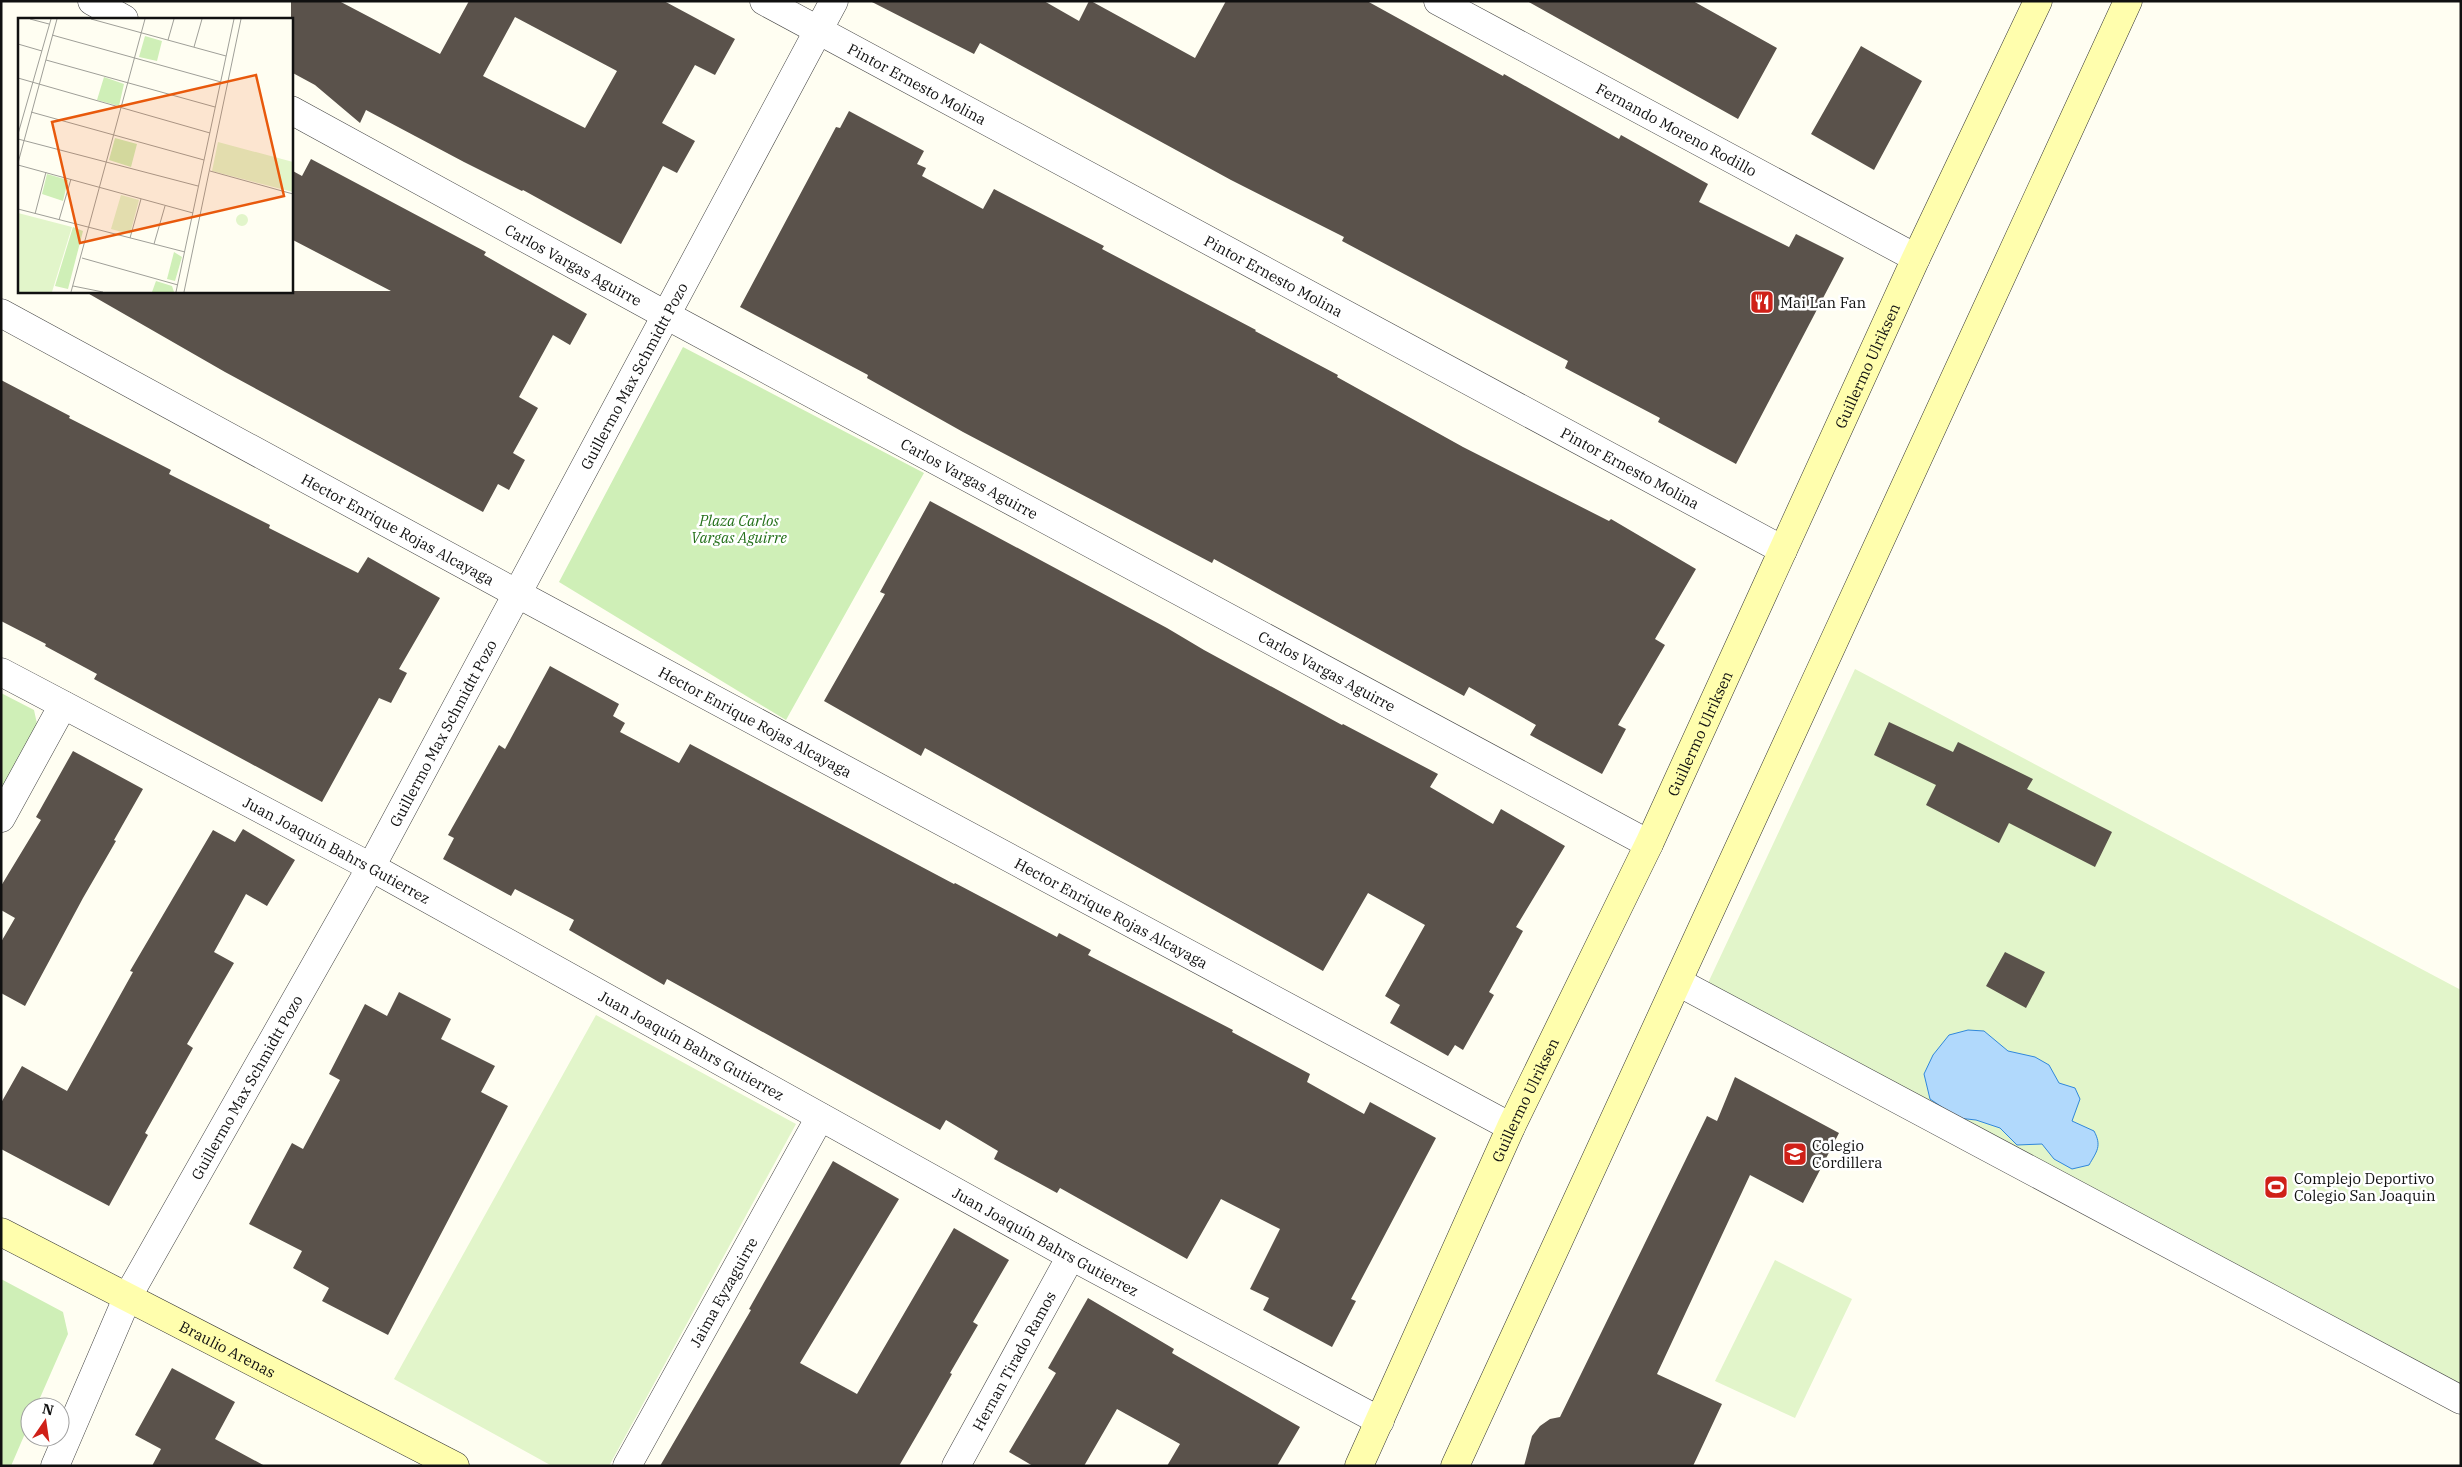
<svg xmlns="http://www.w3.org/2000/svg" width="2462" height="1467" font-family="'IBM Plex Serif',serif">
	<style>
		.green { fill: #cfefb7 }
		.pitch { fill: #e2f5ca }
		.water { fill: #b1d9fc; stroke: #3087db }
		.building { fill: #5a524b; fill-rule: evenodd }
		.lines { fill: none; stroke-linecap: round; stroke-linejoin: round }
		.street-casing { stroke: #434343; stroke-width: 29 }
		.secondary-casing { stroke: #323232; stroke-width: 29 }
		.street { stroke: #fff; stroke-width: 28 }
		.secondary { stroke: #fffead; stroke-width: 28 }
		.labels { text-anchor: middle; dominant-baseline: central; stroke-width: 5; stroke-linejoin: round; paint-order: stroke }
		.street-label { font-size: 15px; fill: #101010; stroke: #fff }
		.poi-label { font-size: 15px; fill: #101010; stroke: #fff; text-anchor: start }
		.park-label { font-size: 15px; font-style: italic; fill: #226f18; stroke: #fff }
		.inset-road { fill: none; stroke: #9f9f98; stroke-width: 1 }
		.view { fill: #e8590c; fill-opacity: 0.15; stroke: #e8590c; stroke-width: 2.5 }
		.inset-edge { fill: none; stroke: #101010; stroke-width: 2.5 }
	</style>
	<rect width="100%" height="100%" fill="#fffef2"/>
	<path class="green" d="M 683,347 L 924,473 L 786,720 L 559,582 Z
		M 1,693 L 34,710 L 39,733 L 1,804 Z
		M 1,1279 L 63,1312 L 68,1334 L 36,1407 L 30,1407 L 30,1422 L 11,1466 L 1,1466 Z"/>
	<path class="pitch" d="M 1855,669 L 2461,990 L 2461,1384 L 1708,983 Z
		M 596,1015 L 796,1124 L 609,1466 L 552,1466 L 394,1379 Z
		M 1775,1260 L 1852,1299 L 1795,1418 L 1715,1381 Z"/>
	<path class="water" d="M 1968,1030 L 1984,1031 L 2008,1051 L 2035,1057 L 2049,1065 L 2059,1083 L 2075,1088 L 2080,1099 L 2072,1121 L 2094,1131 C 2102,1146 2097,1151 2089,1165 L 2072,1169 L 2054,1159 L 2042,1144 L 2017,1145 L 2000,1128 L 1976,1120 L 1958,1118 L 1930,1099 L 1924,1074 L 1933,1055 L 1949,1035 Z"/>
	<path class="building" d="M 291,1 L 339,1 L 440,54 L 469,1 L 664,1 L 735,39 L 715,75 L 695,65 L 662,123 L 695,141 L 677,173 L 663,166 L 621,244 L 523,190 L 522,191 L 464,162 L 366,110 L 360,123 L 315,85 L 291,72 ZM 515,17 L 617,71 L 585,128 L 483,76 Z
		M 870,1 L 1044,1 L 1079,21 L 1089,1 L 1091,1 L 1195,58 L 1226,1 L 1367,1 L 1503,76 L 1504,74 L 1619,139 L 1621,135 L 1708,184 L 1699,202 L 1789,247 L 1796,234 L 1844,258 L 1736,464 L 1658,422 L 1660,418 L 1565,368 L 1568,361 L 1342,241 L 1344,237 L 1231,180 L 980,43 L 974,54 Z
		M 1527,1 L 1693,1 L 1777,48 L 1738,119 Z
		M 1861,46 L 1922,81 L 1874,170 L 1811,134 Z
		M 849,111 L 924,151 L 917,164 L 926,168 L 922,176 L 983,209 L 994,189 L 1104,246 L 1102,249 L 1256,330 L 1255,331 L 1338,375 L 1337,377 L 1463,447 L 1609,521 L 1611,519 L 1696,569 L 1655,639 L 1665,645 L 1618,725 L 1626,729 L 1602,774 L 1530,735 L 1536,725 L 1469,687 L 1464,696 L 1214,559 L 1212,563 L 963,432 L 867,378 L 868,375 L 740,307 L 836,127 L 840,128 Z
		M 311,159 L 486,252 L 484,255 L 587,314 L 570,345 L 553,335 L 519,397 L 538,408 L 513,453 L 525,460 L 509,490 L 498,484 L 483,512 L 225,372 L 84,291 L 391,291 L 291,239 L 291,170 L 302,176 Z
		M 1,380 L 70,416 L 69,418 L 171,470 L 169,474 L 270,525 L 269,528 L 358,573 L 368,557 L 440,598 L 399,669 L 407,673 L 391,703 L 379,698 L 322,802 L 94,679 L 97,674 L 45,646 L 46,644 L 1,621 Z
		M 930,501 L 1167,628 L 1204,650 L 1342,725 L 1343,724 L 1438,774 L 1430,787 L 1493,824 L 1501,809 L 1565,846 L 1516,927 L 1523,931 L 1489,992 L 1494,995 L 1463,1050 L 1455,1045 L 1448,1056 L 1390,1023 L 1400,1005 L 1385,996 L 1425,925 L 1368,893 L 1323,971 L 925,748 L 921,756 L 824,701 L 885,594 L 880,592 Z
		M 550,666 L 619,704 L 613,716 L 625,723 L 620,732 L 679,763 L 690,744 L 954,884 L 955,883 L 1057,937 L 1059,933 L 1091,950 L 1088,955 L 1233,1030 L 1232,1032 L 1310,1074 L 1307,1082 L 1364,1114 L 1370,1102 L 1436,1138 L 1351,1299 L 1356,1301 L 1332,1347 L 1263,1310 L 1269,1298 L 1250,1289 L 1280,1229 L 1221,1199 L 1187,1259 L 1060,1188 L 1057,1193 L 994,1159 L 998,1151 L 946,1120 L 940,1130 L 667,979 L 664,985 L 569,930 L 574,920 L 515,889 L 511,896 L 443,859 L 454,838 L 448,835 L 499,745 L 505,749 Z
		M 1889,722 L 1953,752 L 1958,742 L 2033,779 L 2027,789 L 2112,832 L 2095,867 L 2009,823 L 1999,843 L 1926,805 L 1936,785 L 1874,755 Z
		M 73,751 L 143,789 L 114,840 L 116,841 L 83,898 L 25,1006 L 1,993 L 1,942 L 15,918 L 1,910 L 1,886 L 41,820 L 36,817 Z
		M 243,829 L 295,860 L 267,906 L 246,894 L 214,952 L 234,963 L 187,1044 L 193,1048 L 145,1133 L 148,1135 L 109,1206 L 1,1149 L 1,1103 L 22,1066 L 67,1091 L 133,972 L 130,971 L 213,830 L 235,842 Z
		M 2005,952 L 2045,972 L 2026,1008 L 1986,986 Z
		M 399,992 L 451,1019 L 441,1039 L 495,1066 L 481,1092 L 508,1106 L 388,1335 L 322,1301 L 329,1288 L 293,1268 L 302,1251 L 249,1224 L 292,1143 L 303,1149 L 340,1080 L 329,1074 L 365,1004 L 387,1016 Z
		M 1735,1077 L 1839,1133 L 1803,1203 L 1750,1175 L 1657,1374 L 1722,1404 L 1693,1466 L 1524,1466 L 1532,1436 L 1540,1426 L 1550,1419 L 1560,1417 L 1707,1116 L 1717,1121 Z
		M 833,1161 L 899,1199 L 800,1363 L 857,1394 L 954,1228 L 1009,1260 L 973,1322 L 978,1325 L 950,1373 L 952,1374 L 928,1416 L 899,1466 L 660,1466 L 751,1310 L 749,1309 Z
		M 1088,1298 L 1174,1349 L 1172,1353 L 1300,1427 L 1277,1466 L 1167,1466 L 1180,1444 L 1117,1409 L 1084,1466 L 1033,1466 L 1009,1452 L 1056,1373 L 1048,1368 Z
		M 172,1368 L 235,1402 L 215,1439 L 265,1466 L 152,1466 L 161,1449 L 135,1435 Z"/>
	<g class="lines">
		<g class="street-casing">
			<g id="street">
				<path d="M 92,1 L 124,19"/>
				<path id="s1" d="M 764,1 L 1783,550"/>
				<path id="s2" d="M 1438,1 L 1916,258"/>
				<path id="s3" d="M 291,110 L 664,314 L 1649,844"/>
				<path id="s4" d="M 1,313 L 516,593 L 1511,1127"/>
				<path id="s5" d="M 1,672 L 371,867 L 1071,1256 L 1380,1421"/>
				<path d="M 1,818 L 63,705"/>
				<path d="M 1678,982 L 2461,1400"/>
				<path id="s6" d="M 55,1466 L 128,1296 L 371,867 L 834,1"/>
				<path id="s7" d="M 627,1466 L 820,1117"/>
				<path id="s8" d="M 956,1466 L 1071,1256"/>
			</g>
		</g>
		<g class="secondary-casing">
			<g id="secondary">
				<path id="s9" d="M 1,1232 L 455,1466"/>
				<path id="s10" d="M 1359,1466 L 1511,1127 L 1649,844 L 1916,258 L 2038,1"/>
				<path d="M 1455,1466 L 2128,1"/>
			</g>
		</g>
		<use href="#street" class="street"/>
		<use href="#secondary" class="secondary"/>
	</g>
	<defs>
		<g id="restaurant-square" transform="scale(1.25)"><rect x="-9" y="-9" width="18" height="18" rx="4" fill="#cf2018" stroke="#fff"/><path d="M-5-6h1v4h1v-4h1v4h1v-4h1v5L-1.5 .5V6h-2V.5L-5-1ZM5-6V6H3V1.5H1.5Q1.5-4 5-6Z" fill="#fff"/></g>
		<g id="school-square" transform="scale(1.25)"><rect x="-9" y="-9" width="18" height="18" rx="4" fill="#cf2018" stroke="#fff"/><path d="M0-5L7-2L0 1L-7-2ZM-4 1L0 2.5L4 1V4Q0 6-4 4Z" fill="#fff"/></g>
		<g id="stadium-square" transform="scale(1.25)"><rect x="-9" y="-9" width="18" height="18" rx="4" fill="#cf2018" stroke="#fff"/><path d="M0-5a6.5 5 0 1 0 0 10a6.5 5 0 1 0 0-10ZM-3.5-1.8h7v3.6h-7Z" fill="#fff"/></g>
	</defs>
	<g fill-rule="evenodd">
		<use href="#restaurant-square" x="1762" y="302"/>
		<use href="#school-square" x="1795" y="1154"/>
		<use href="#stadium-square" x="2276" y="1187"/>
	</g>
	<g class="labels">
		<g class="street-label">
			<text stroke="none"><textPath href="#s1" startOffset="174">Pintor Ernesto Molina</textPath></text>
			<text stroke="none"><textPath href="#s2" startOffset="271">Fernando Moreno Rodillo</textPath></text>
			<text stroke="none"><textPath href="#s3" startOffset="322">Carlos Vargas Aguirre</textPath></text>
			<text stroke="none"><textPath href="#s1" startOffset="579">Pintor Ernesto Molina</textPath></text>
			<text stroke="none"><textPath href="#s10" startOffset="1212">Guillermo Ulriksen</textPath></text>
			<text stroke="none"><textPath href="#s6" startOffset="1235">Guillermo Max Schmidtt Pozo</textPath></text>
			<text stroke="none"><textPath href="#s1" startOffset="984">Pintor Ernesto Molina</textPath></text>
			<text stroke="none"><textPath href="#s3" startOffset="772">Carlos Vargas Aguirre</textPath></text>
			<text stroke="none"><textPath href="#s4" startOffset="452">Hector Enrique Rojas Alcayaga</textPath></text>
			<text stroke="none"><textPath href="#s3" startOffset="1178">Carlos Vargas Aguirre</textPath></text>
			<text stroke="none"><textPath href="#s4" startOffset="858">Hector Enrique Rojas Alcayaga</textPath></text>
			<text stroke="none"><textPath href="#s6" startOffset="830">Guillermo Max Schmidtt Pozo</textPath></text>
			<text stroke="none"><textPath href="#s10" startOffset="808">Guillermo Ulriksen</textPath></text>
			<text stroke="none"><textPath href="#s5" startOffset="380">Juan Joaquín Bahrs Gutierrez</textPath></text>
			<text stroke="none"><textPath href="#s4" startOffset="1262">Hector Enrique Rojas Alcayaga</textPath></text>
			<text stroke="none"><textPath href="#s5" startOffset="785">Juan Joaquín Bahrs Gutierrez</textPath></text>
			<text stroke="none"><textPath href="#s6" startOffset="425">Guillermo Max Schmidtt Pozo</textPath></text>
			<text stroke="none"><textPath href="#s10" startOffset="402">Guillermo Ulriksen</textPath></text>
			<text stroke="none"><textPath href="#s5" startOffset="1190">Juan Joaquín Bahrs Gutierrez</textPath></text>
			<text stroke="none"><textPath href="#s7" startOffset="199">Jaima Eyzaguirre</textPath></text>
			<text stroke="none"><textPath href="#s9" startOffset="255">Braulio Arenas</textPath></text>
			<text stroke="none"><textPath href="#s8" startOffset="120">Hernan Tirado Ramos</textPath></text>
		</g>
		<g class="poi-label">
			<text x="1780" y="302">Mai Lan Fan</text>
			<text x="1812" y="1145">Colegio<tspan x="1812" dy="17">Cordillera</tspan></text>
			<text x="2294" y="1178">Complejo Deportivo<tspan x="2294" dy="17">Colegio San Joaquin</tspan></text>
		</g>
		<g class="park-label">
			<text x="739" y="520">Plaza Carlos<tspan x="739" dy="17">Vargas Aguirre</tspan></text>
		</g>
	</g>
	<g transform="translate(18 18)">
		<rect width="275" height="275" fill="#fffef2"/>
		<path d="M 127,18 L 144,23 L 139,43 L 121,39 ZM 86,59 L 106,66 L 101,88 L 79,82 ZM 97,120 L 119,126 L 113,149 L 91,142 ZM 29,156 L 50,162 L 45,183 L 24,176 ZM 55,209 L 65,213 L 50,271 L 37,268 ZM 156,234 L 164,239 L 157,263 L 149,261 ZM 138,263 L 154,268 L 156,274 L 134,274 Z" fill="#cfefb7"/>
		<path d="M 200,124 L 275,144 L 275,174 L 194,153 ZM 103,177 L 121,182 L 112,216 L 93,211 ZM 0,195 L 54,209 L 34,274 L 0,274 ZM218 202a6 6 0 1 1 12 0a6 6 0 1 1-12 0Z" fill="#e2f5ca"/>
		<path class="inset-road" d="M 12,1 L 31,6M 73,1 L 208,38M 34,17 L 203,64M 150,22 L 156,1M 0,26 L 24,33M 176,29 L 184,1M 28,42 L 197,89M 0,60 L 192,115M 13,94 L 186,142M 0,116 L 33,1M 0,121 L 180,168M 0,145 L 39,1M 0,147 L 175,195M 192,153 L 275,176M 0,191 L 167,234M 17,196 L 28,154M 41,202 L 53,161M 112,220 L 123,181M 136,226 L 147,188M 64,240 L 160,267M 55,268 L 85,274M 53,274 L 127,1M 158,274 L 216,1M 166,274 L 223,1"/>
		<path class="view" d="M 238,57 L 266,178 L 62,225 L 34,104 Z"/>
		<rect width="275" height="275" class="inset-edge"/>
	</g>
	<rect width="2462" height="1467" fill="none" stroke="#101010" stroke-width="5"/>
	<g transform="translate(45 1422) rotate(13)"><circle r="24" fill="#ffffff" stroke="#9f9f9f"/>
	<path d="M0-4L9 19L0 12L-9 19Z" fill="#cf2018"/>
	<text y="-8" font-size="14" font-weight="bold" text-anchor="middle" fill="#101010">N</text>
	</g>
</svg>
